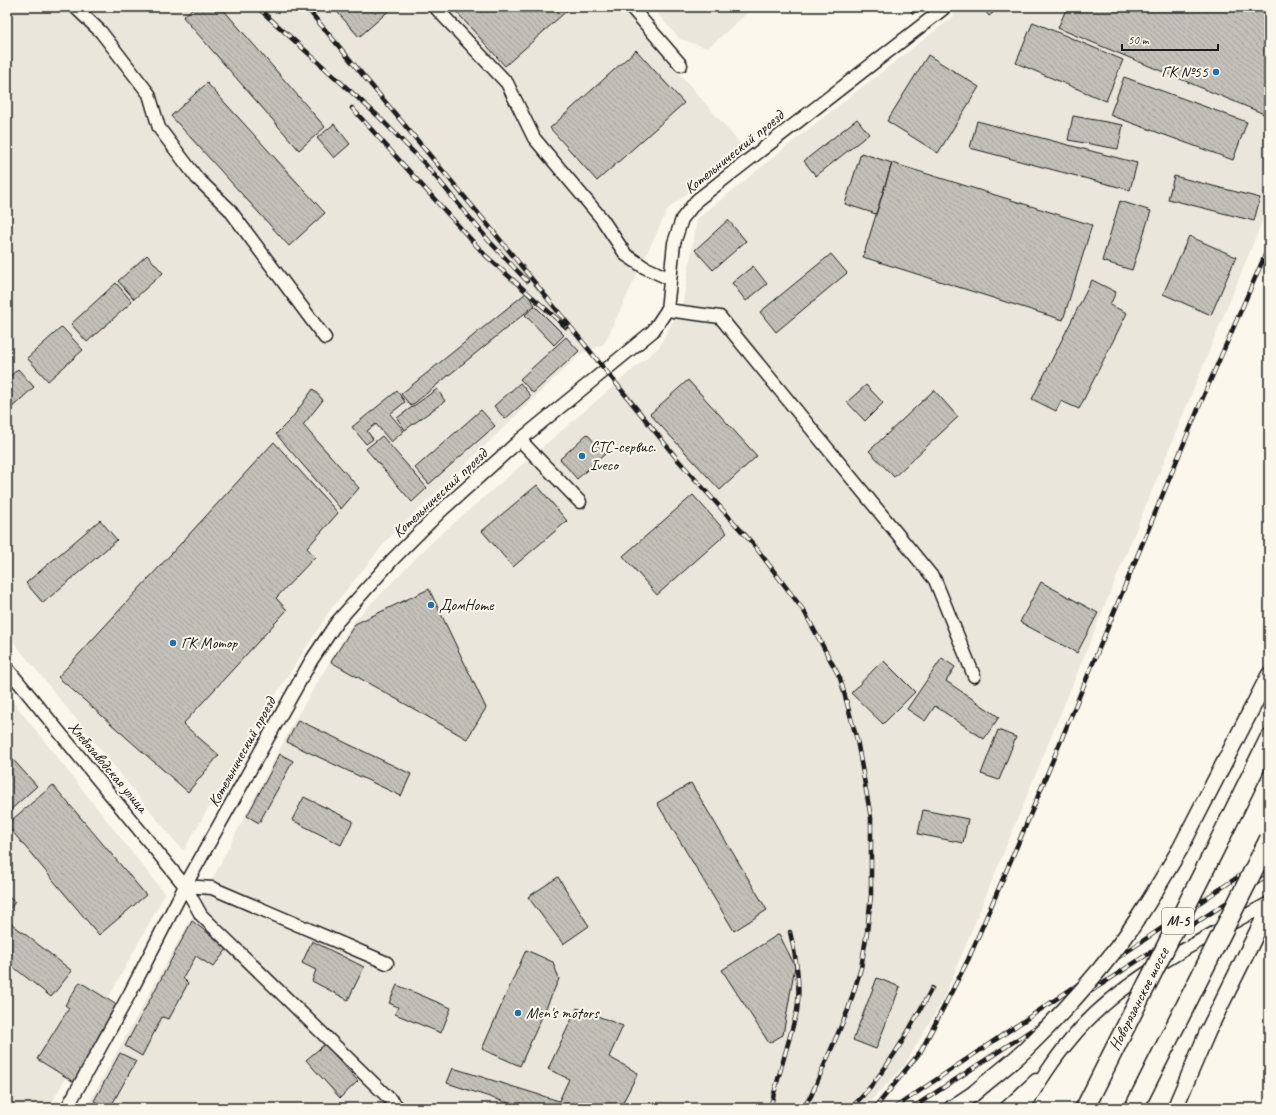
<svg xmlns="http://www.w3.org/2000/svg" width="1276" height="1115" font-family="Caveat,sans-serif">
	<style>
		.built { fill: #eae6dc }
		.building { fill: url(#building-back-hatch); stroke: #1c1c1c }
		.lines { fill: none; stroke-linecap: round; stroke-linejoin: round }
		.minor-casing { stroke: #1c1c1c; stroke-width: 15 }
		.major-casing { stroke: #1c1c1c; stroke-width: 18 }
		.highway-casing { stroke: #1c1c1c; stroke-width: 21 }
		.minor { stroke: #fbf7ec; stroke-width: 12 }
		.major { stroke: #fbf7ec; stroke-width: 15 }
		.highway { stroke: #fbf7ec; stroke-width: 18 }
		.rail-casing { stroke: #1c1c1c; stroke-width: 4.5 }
		.rail { stroke: #fbf7ec; stroke-width: 3; stroke-dasharray: 9; stroke-linecap: butt }
		.major-bridge-casing { stroke: #1c1c1c; stroke-width: 18; stroke-linecap: butt }
		.highway-bridge-casing { stroke: #1c1c1c; stroke-width: 21; stroke-linecap: butt }
		.major-bridge { stroke: #fbf7ec; stroke-width: 15 }
		.highway-bridge { stroke: #fbf7ec; stroke-width: 18 }
		.poi-dot { fill: #1f6fb2; stroke: #fbf7ec; stroke-width: 1.5 }
		.labels { text-anchor: middle; dominant-baseline: central; stroke-width: 4; stroke-linejoin: round; paint-order: stroke }
		.shield { fill: #fbf7ec; stroke: #5f5e5a; stroke-width: 1 }
		.shield-label { font-size: 15px; font-weight: bold; fill: #1c1c1c }
		.poi-label { font-size: 16px; fill: #1c1c1c; stroke: #fbf7ec; text-anchor: start }
		.street-label { font-size: 16px; fill: #1c1c1c; stroke: #fbf7ec }
	</style>
	<defs>
		<pattern id="building-back-hatch" width="6" height="6" patternUnits="userSpaceOnUse"><rect width="6" height="6" fill="#c3c0b8"/><path d="M-1 5l2 2M0 0l6 6M5-1l2 2" fill="none" stroke="#a7a49e"/></pattern>
	</defs>
	<rect width="100%" height="100%" fill="#fbf7ec"/>
	<filter id="ink" filterUnits="userSpaceOnUse"><feTurbulence type="fractalNoise" baseFrequency=".025" numOctaves="2"/><feDisplacementMap in="SourceGraphic" scale="8" xChannelSelector="R" yChannelSelector="G"/><feConvolveMatrix kernelMatrix="1 2 1 2 8 2 1 2 1" color-interpolation-filters="sRGB"/></filter>
	<g filter="url(#ink)">
		<path class="built" d="M 7,7 L 622,7 L 743,147 L 668,209 L 604,344 L 579,355 L 387,540 L 331,609 L 280,688 L 183,851 L 7,634 Z
			M 651,7 L 754,7 L 708,48 L 680,39 Z
			M 948,7 L 1269,7 L 1269,205 L 944,998 L 904,1066 L 864,1108 L 86,1108 L 203,897 L 296,718 L 354,621 L 433,541 L 659,347 L 683,302 L 697,219 L 811,127 L 954,16 Z
			M 7,694 L 165,894 L 49,1108 L 7,1108 Z"/>
		<path class="building" d="M 194,7 L 221,7 L 325,127 L 299,150 L 183,17 Z
			M 333,7 L 393,7 L 359,37 Z
			M 452,7 L 571,7 L 505,66 Z
			M 908,7 L 922,7 L 913,14 Z
			M 982,7 L 1000,7 L 989,16 Z
			M 1067,7 L 1269,7 L 1269,116 L 1058,28 Z
			M 1033,22 L 1123,60 L 1106,101 L 1016,63 Z
			M 636,50 L 684,103 L 597,181 L 550,128 Z
			M 928,55 L 979,87 L 938,153 L 887,121 Z
			M 1124,77 L 1247,122 L 1233,160 L 1110,115 Z
			M 207,83 L 325,213 L 289,246 L 171,116 Z
			M 1073,116 L 1123,125 L 1118,149 L 1068,140 Z
			M 857,119 L 869,134 L 816,176 L 804,161 Z
			M 977,121 L 1137,163 L 1130,190 L 970,148 Z
			M 334,124 L 350,144 L 334,158 L 317,138 Z
			M 861,153 L 892,163 L 876,214 L 845,204 Z
			M 892,163 L 1092,225 L 1063,320 L 863,257 Z
			M 1174,176 L 1260,198 L 1254,221 L 1168,199 Z
			M 1120,201 L 1151,211 L 1132,270 L 1102,261 Z
			M 728,220 L 746,241 L 713,270 L 695,250 Z
			M 1189,236 L 1236,257 L 1211,315 L 1163,294 Z
			M 831,254 L 847,273 L 776,332 L 760,312 Z
			M 147,255 L 163,273 L 134,299 L 118,281 Z
			M 753,266 L 767,284 L 746,301 L 732,283 Z
			M 1092,280 L 1116,292 L 1110,305 L 1127,313 L 1079,409 L 1061,401 L 1056,411 L 1032,399 Z
			M 116,283 L 132,302 L 87,342 L 71,324 Z
			M 526,293 L 535,305 L 411,406 L 401,394 Z
			M 535,306 L 564,335 L 554,345 L 525,315 Z
			M 62,327 L 83,350 L 48,381 L 27,358 Z
			M 566,337 L 579,351 L 533,393 L 520,379 Z
			M 18,369 L 34,387 L 7,412 L 7,379 Z
			M 688,380 L 757,456 L 720,490 L 650,414 Z
			M 520,383 L 531,396 L 505,419 L 494,406 Z
			M 866,385 L 883,403 L 865,421 L 847,402 Z
			M 313,389 L 323,400 L 303,425 L 359,488 L 341,509 L 276,434 L 292,418 Z
			M 437,389 L 445,401 L 405,430 L 397,418 Z
			M 934,390 L 958,417 L 894,477 L 869,451 Z
			M 397,391 L 405,402 L 390,414 L 404,431 L 391,442 L 376,424 L 367,431 L 373,439 L 366,444 L 352,427 Z
			M 481,410 L 495,426 L 429,484 L 415,468 Z
			M 587,434 L 605,454 L 577,479 L 560,459 Z
			M 382,436 L 427,488 L 412,502 L 366,449 Z
			M 274,442 L 338,513 L 307,548 L 315,557 L 276,598 L 287,610 L 183,724 L 219,755 L 188,792 L 58,677 Z
			M 537,485 L 567,521 L 513,567 L 482,531 Z
			M 693,495 L 727,533 L 657,595 L 623,556 Z
			M 100,520 L 117,540 L 43,603 L 26,583 Z
			M 1041,582 L 1098,613 L 1077,653 L 1020,622 Z
			M 429,589 L 486,708 L 467,739 L 331,662 L 355,624 Z
			M 942,658 L 955,667 L 946,681 L 999,717 L 984,739 L 935,706 L 925,721 L 907,709 Z
			M 883,660 L 915,692 L 883,724 L 851,693 Z
			M 298,720 L 411,774 L 401,796 L 287,742 Z
			M 998,730 L 1016,737 L 999,780 L 981,774 Z
			M 7,753 L 37,786 L 7,813 Z
			M 280,754 L 293,761 L 259,823 L 247,816 Z
			M 691,783 L 767,910 L 734,931 L 657,803 Z
			M 53,785 L 146,895 L 99,935 L 7,825 L 7,824 Z
			M 304,797 L 353,821 L 341,845 L 292,820 Z
			M 923,810 L 968,819 L 963,843 L 918,834 Z
			M 558,877 L 589,926 L 563,944 L 528,897 Z
			M 7,896 L 15,902 L 7,912 Z
			M 7,920 L 72,971 L 51,997 L 7,962 Z
			M 192,921 L 228,948 L 213,967 L 196,956 L 183,978 L 188,983 L 169,1019 L 162,1017 L 142,1056 L 125,1046 Z
			M 779,934 L 795,966 L 783,1035 L 769,1043 L 722,970 Z
			M 312,941 L 364,967 L 348,1000 L 312,981 L 316,970 L 302,963 Z
			M 526,950 L 553,962 L 559,979 L 520,1066 L 482,1049 Z
			M 877,978 L 900,987 L 876,1049 L 853,1040 Z
			M 80,982 L 120,1007 L 74,1082 L 37,1059 L 69,1008 L 65,1005 Z
			M 397,985 L 451,1008 L 441,1033 L 395,1014 L 398,1007 L 389,1003 Z
			M 577,1008 L 623,1026 L 609,1057 L 638,1073 L 620,1108 L 523,1108 L 447,1083 L 453,1068 L 559,1101 L 569,1079 L 548,1069 Z
			M 325,1044 L 358,1081 L 340,1098 L 306,1060 Z
			M 120,1053 L 136,1061 L 110,1108 L 106,1108 L 94,1101 Z"/>
		<g class="lines">
			<g class="minor-casing">
				<path id="minor" d="M 75,7 L 101,32 L 149,94 L 159,128 L 197,178 L 229,209 L 325,338
					M 435,7 L 507,83 L 534,138 L 602,219 L 626,255 L 644,267 L 670,279
					M 631,7 L 681,65
					M 667,310 L 720,317 L 935,580 L 974,676
					M 520,440 L 580,502
					M 7,668 L 185,886 L 201,915 L 399,1108
					M 185,886 L 212,888 L 387,963
					M 67,1108 L 130,993 L 185,886 L 311,661 L 337,622 L 393,559 L 441,511 L 520,440 L 653,331 L 667,310 L 674,243 L 682,219 L 697,200 L 943,9
					M 1006,1108 L 1036,1080
					M 1024,1108 C 1039,1083 1053,1060 1072,1038 C 1121,978 1202,940 1269,903"/>
			</g>
			<g class="major-casing">
				<path id="major" d="M 1180,849 L 1269,675
					M 952,1108 L 973,1094
					M 1175,1108 L 1208,1031 L 1269,908"/>
			</g>
			<g class="highway-casing">
				<path id="highway" d="M 1218,843 L 1269,739
					M 1085,1108 L 1139,1000
					M 1134,1108 L 1209,959"/>
			</g>
			<use href="#minor" class="minor"/>
			<use href="#major" class="major"/>
			<use href="#highway" class="highway"/>
			<g class="rail-casing">
				<path id="rail" d="M 257,7 L 378,116 L 426,165 L 489,241 L 527,281
					M 306,7 L 493,231 L 678,460 L 754,545 L 804,611 L 840,678 L 857,740 L 871,818 L 871,895 L 867,932 L 861,968 L 848,1010 L 811,1096 L 803,1108
					M 352,108 L 485,255 L 566,327
					M 770,1108 L 797,1011 C 801,983 796,958 790,932
					M 851,1108 C 886,1074 909,1031 932,988
					M 875,1108 L 921,1051 L 968,960 L 1026,825 L 1201,402 L 1269,246
					M 894,1108 L 1269,856
					M 912,1108 L 1269,875"/>
			</g>
			<use href="#rail" class="rail"/>
			<g class="major-bridge-casing">
				<path id="major-bridge" d="M 973,1094 C 990,1079 1008,1066 1024,1051 C 1057,1019 1088,985 1116,949 C 1140,918 1160,883 1180,849"/>
			</g>
			<g class="highway-bridge-casing">
				<path id="highway-bridge" d="M 1209,959 L 1269,839
					M 1139,1000 L 1218,843"/>
			</g>
			<use href="#major-bridge" class="major-bridge"/>
			<use href="#highway-bridge" class="highway-bridge"/>
		</g>
	</g>
	<g class="poi-dot">
		<circle cx="1216" cy="72" r="4"/>
		<circle cx="582" cy="456" r="4"/>
		<circle cx="431" cy="605" r="4"/>
		<circle cx="173" cy="643" r="4"/>
		<circle cx="518" cy="1013" r="4"/>
	</g>
	<g class="labels">
		<rect class="shield" x="1162" y="908" width="32" height="26" rx="3"/>
		<g class="shield-label">
			<text x="1178" y="921">М-5</text>
		</g>
		<g class="poi-label">
			<text x="1208" y="72" text-anchor="end">ГК №55</text>
			<text x="590" y="447">СТС-сервис.<tspan x="590" dy="18">Iveco</tspan></text>
			<text x="439" y="605">ДомHome</text>
			<text x="181" y="643">ГК Мотор</text>
			<text x="526" y="1013">Men's motors</text>
		</g>
		<g class="street-label">
			<text transform="translate(734 152) rotate(-39)">Котельнический проезд</text>
			<text transform="translate(440 493) rotate(-43)">Котельнический проезд</text>
			<text transform="translate(242 752) rotate(-61)">Котельнический проезд</text>
			<text transform="translate(108 767) rotate(50)">Хлебозаводская улица</text>
			<text transform="translate(1139 999) rotate(-63)">Новорязанское шоссе</text>
		</g>
	</g>
	<rect width="1276" height="1115" fill="none" stroke="#fbf7ec" stroke-width="24"/>
	<rect x="12" y="12" width="1252" height="1091" fill="none" stroke="#1c1c1c" stroke-width="1.5" filter="url(#ink)"/>
	<path d="M1122 44v6h96v-6" fill="none" stroke="#1c1c1c" stroke-width="2"/>
	<text x="1128" y="44" font-size="12" fill="#1c1c1c" stroke="#fbf7ec" stroke-width="3" paint-order="stroke">50 m</text>
</svg>
